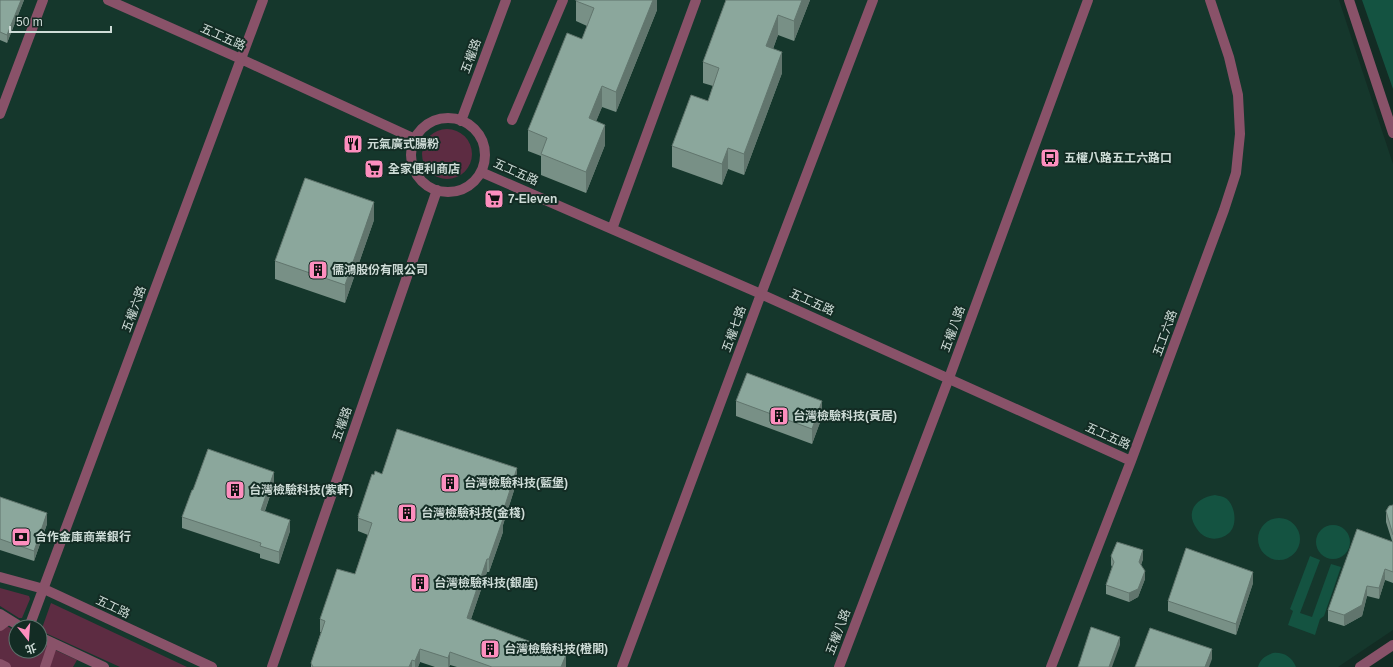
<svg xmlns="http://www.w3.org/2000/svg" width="1393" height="667" font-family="Arial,'Noto Sans TC',sans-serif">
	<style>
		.built { fill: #15372c; fill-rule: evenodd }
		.green { fill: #5d2c42 }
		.water { fill: #145341 }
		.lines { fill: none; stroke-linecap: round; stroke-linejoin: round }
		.minor { stroke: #895269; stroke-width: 10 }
		.wall { fill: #789086 }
		.shaded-wall { fill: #61756d }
		.building { fill: #8ba79c; stroke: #61756d }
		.labels { text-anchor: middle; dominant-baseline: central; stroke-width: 4; stroke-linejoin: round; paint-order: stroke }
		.street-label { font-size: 12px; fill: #cedcd7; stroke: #132c24 }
		.poi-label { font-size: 12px; font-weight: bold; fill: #cedcd7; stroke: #132c24; text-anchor: start }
	</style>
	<rect width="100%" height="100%" fill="#132c24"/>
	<path class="built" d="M 0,0 L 1339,0 L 1393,164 L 1393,630 L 1338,667 L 0,667 ZM 16,627 L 40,627 L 40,651 L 16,651 Z"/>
	<path class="green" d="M422 154a25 25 0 1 1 50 0a25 25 0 1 1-50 0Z
		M 0,588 L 29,596 L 30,599 L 22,618 L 19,618 L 0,606 Z
		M 51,603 L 187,667 L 120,667 L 41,631 Z
		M 0,621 L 16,632 L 16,651 L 40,651 L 40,643 L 77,660 L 73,667 L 0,667 Z"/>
	<path class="water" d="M 1362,0 L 1393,0 L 1393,89 Z
		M 1215,495 C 1219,496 1223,496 1227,499 C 1235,506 1238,525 1229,533 C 1219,542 1204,540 1197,529 C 1184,512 1197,497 1215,495 Z
		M1258 539a21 21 0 1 1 42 0a21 21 0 1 1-42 0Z
		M1316 542a17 17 0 1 1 34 0a17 17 0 1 1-34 0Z
		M 1310,556 L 1320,560 L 1300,613 L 1312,617 L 1331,564 L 1341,567 L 1324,616 L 1320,619 L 1315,635 L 1288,625 L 1293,611 L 1290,609 Z
		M 1273,653 C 1284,652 1292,657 1296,667 L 1258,667 C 1260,659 1265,656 1273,653 Z"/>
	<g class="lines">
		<path class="minor" d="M 108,0 L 241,59 L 415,139
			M 1349,0 L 1393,133
			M 0,114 L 43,0
			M411 155a37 37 0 1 1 74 0a37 37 0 1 1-74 0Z
			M 512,120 L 563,0
			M 461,121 L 506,0
			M 481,172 L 761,294 L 1131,461
			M 612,229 L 696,0
			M 0,577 L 44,589 L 212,667
			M 0,614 L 21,627
			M 0,626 L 8,620
			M 29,627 L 263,0
			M 40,637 L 104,667
			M 0,664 L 6,667
			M 45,667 L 53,643
			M 272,667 L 437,190
			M 622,667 L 761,294 L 873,0
			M 839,667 L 949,378 L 1088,0
			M 1051,667 L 1131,461 L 1224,210 L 1236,173 L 1240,134 L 1238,95 L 1229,57 L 1210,0
			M 1360,667 L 1393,645"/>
	</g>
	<path class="wall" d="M 0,0 L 24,0 L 7,43 L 0,40 Z
		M 657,0 L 657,10 L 616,112 L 602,107 L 596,121 L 605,145 L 586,193 L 541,175 L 541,156 L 528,151 L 528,130 L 582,39 L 587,26 L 576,21 L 576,1 Z
		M 726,0 L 810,0 L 794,41 L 778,35 L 773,49 L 782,73 L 744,175 L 728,169 L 722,185 L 672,167 L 672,146 L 708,101 L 713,86 L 703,83 L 703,62 Z
		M 374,220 L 345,303 L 275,279 L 275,261 Z
		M 736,401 L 822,417 L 812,444 L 736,416 Z
		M 382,474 L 517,481 L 503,525 L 503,532 L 489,572 L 487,572 L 471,619 L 566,667 L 457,667 L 450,665 L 449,667 L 435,667 L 420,662 L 418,667 L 311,667 L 311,663 L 321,632 L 320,632 L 320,619 L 355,574 L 368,535 L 358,531 L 358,516 L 374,475 Z
		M 274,484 L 265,511 L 290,531 L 279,564 L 260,558 L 260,554 L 182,528 L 182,517 L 193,490 Z
		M 0,497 L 47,524 L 34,561 L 0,550 Z
		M 1393,505 L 1393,583 L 1385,580 L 1379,599 L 1367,596 L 1362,616 L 1344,626 L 1328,621 L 1328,610 L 1392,541 L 1386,522 L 1386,511 Z
		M 1111,556 L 1143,559 L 1141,565 L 1145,579 L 1138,597 L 1129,602 L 1106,594 L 1106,585 L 1112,567 L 1111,565 Z
		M 1253,583 L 1236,635 L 1168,611 L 1168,601 Z"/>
	<path class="shaded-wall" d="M 21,0 L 24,0 L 7,43 L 7,35 Z
		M 653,0 L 657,0 L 657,10 L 616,112 L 616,92 Z
		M 802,0 L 810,0 L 794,41 L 794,21 Z
		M 778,15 L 778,35 L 766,67 L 766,46 Z
		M 782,52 L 782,73 L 744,175 L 744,154 Z
		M 602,86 L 602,107 L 589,139 L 589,118 Z
		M 605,125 L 605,145 L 586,193 L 586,172 Z
		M 728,148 L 728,169 L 722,185 L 722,164 Z
		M 374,202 L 374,220 L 345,303 L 345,285 Z
		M 822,401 L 822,417 L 812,444 L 812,429 Z
		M 517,468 L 517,481 L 503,525 L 503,532 L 489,572 L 489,559 L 501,518 Z
		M 274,472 L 274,484 L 261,521 L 261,510 Z
		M 47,513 L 47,524 L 34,561 L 34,551 Z
		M 290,520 L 290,531 L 279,564 L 279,552 Z
		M 1143,550 L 1143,559 L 1139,571 L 1139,562 Z
		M 487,559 L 487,572 L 467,631 L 467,618 Z
		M 1385,569 L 1385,580 L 1379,599 L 1379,588 Z
		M 1145,571 L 1145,579 L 1138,597 L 1129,602 L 1129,593 Z
		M 1253,572 L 1253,583 L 1236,635 L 1236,624 Z
		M 1367,586 L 1367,596 L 1362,616 L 1344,626 L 1344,615 Z
		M 1120,637 L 1120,645 L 1112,667 L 1109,667 Z
		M 420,649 L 420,662 L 418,667 L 415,667 L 415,661 Z
		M 1212,649 L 1212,659 L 1209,667 L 1205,667 Z
		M 450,652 L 450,665 L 449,667 L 448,667 L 448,658 Z
		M 566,655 L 566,667 L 561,667 Z
		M 412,660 L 412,667 L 409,667 Z"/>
	<path class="building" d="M 0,0 L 21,0 L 7,35 L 0,32 Z
		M 576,0 L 653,0 L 616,92 L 602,86 L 589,118 L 605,125 L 586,172 L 541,154 L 547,138 L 528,130 L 567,33 L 582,39 L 594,8 L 576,1 Z
		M 726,0 L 802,0 L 794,21 L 778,15 L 766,46 L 782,52 L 744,154 L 728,148 L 722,164 L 672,146 L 691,95 L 708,101 L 719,68 L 703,62 Z
		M 305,178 L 374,202 L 345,285 L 275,261 Z
		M 747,373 L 822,401 L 812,429 L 736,401 Z
		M 397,429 L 517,468 L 501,518 L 503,519 L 489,559 L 487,559 L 467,618 L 566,655 L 561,667 L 492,667 L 450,652 L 448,658 L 420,649 L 415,661 L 412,660 L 409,667 L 313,667 L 311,663 L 325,621 L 320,619 L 337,569 L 355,574 L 372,523 L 358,518 L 359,516 L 358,516 L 372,474 L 374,475 L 375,471 L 382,474 Z
		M 208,449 L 274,472 L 261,510 L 290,520 L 279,552 L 260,546 L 261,543 L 182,517 L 192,490 L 193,490 Z
		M 0,497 L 47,513 L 34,551 L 0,539 Z
		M 1393,505 L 1393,535 L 1386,511 L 1389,506 Z
		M 1357,529 L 1393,542 L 1393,572 L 1385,569 L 1379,588 L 1367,586 L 1362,605 L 1344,615 L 1328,610 Z
		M 1117,542 L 1143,550 L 1139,562 L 1145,571 L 1138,589 L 1129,593 L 1106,585 L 1114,562 L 1111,556 Z
		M 1186,548 L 1253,572 L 1236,624 L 1168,601 Z
		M 1091,627 L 1120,637 L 1109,667 L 1078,667 Z
		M 1150,628 L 1212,649 L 1205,667 L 1135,667 Z"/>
	<defs>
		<g id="restaurant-square" transform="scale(1)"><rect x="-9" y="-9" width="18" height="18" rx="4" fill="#fd8ebe" stroke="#132c24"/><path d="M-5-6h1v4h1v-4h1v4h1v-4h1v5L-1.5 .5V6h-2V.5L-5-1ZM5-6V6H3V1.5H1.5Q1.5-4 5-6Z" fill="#111"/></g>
		<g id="bus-square" transform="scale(1)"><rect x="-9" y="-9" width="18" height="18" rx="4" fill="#fd8ebe" stroke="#132c24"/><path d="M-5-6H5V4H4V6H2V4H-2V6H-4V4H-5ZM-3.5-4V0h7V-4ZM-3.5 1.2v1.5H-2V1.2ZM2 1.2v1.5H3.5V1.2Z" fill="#111"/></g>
		<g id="supermarket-square" transform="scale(1)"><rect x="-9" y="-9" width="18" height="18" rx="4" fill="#fd8ebe" stroke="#132c24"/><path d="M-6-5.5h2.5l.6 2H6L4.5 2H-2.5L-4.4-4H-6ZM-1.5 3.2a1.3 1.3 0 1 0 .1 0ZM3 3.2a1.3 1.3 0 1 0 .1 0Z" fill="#111"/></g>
		<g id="building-square" transform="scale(1)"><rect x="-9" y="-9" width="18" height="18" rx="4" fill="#fd8ebe" stroke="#132c24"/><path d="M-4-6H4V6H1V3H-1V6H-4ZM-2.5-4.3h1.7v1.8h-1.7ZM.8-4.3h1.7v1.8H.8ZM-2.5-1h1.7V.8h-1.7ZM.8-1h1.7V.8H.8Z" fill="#111"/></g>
		<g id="bank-square" transform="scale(1)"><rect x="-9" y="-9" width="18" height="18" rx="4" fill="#fd8ebe" stroke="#132c24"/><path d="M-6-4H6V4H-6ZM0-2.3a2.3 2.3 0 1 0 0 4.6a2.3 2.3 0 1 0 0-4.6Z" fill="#111"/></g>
	</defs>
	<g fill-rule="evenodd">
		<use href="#restaurant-square" x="353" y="144"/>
		<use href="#bus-square" x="1050" y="158"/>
		<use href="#supermarket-square" x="374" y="169"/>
		<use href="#supermarket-square" x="494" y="199"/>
		<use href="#building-square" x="318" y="270"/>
		<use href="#building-square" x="779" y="416"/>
		<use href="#building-square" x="450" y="483"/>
		<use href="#building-square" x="235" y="490"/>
		<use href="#building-square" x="407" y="513"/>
		<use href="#bank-square" x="21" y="537"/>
		<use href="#building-square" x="420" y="583"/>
		<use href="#building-square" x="490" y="649"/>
	</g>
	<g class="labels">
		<g class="street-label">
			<text transform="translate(223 37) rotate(24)">五工五路</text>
			<text transform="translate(471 56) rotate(-70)">五權路</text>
			<text transform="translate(516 172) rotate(24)">五工五路</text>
			<text transform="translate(812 302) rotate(24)">五工五路</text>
			<text transform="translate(134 309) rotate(-70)">五權六路</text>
			<text transform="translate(734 329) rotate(-70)">五權七路</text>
			<text transform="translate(953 329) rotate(-70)">五權八路</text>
			<text transform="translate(1165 333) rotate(-70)">五工六路</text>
			<text transform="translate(342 424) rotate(-71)">五權路</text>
			<text transform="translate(1108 436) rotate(24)">五工五路</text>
			<text transform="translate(113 607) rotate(25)">五工路</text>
			<text transform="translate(838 632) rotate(-69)">五權八路</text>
		</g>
		<g class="poi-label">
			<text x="367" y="144">元氣廣式腸粉</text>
			<text x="1064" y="158">五權八路五工六路口</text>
			<text x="388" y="169">全家便利商店</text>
			<text x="508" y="199">7-Eleven</text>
			<text x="332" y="270">儒鴻股份有限公司</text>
			<text x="793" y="416">台灣檢驗科技(黃居)</text>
			<text x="464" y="483">台灣檢驗科技(藍堡)</text>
			<text x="249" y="490">台灣檢驗科技(紫軒)</text>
			<text x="421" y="513">台灣檢驗科技(金棧)</text>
			<text x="35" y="537">合作金庫商業銀行</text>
			<text x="434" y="583">台灣檢驗科技(銀座)</text>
			<text x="504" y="649">台灣檢驗科技(橙閣)</text>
		</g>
	</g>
	<g transform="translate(28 639) rotate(163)"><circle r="19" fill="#132c24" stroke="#5e726c"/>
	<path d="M0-3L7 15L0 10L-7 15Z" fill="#fd8ebe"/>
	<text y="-6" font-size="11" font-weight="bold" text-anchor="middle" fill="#cedcd7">北</text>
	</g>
	<path d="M10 26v6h101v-6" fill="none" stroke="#cedcd7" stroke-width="2"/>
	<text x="16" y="26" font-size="12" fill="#cedcd7" stroke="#132c24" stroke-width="3" paint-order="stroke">50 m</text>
</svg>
